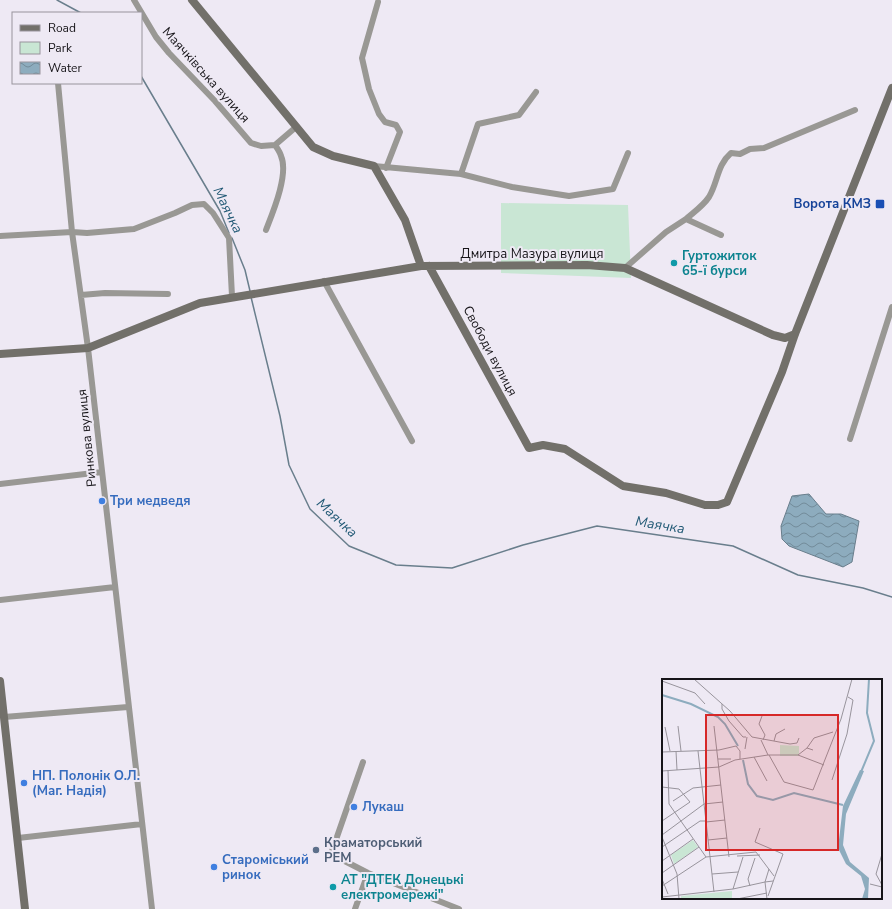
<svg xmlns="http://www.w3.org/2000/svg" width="892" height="909" font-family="'Nunito Sans',sans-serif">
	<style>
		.green { fill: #c9e6d4 }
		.water { fill: url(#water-waves); stroke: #697e8c }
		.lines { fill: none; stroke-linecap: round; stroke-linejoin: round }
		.stream { stroke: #697e8c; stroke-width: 1.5 }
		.street { stroke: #999894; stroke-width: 6 }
		.secondary { stroke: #72706a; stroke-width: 8 }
		.transit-dot { fill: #1a4fb4; stroke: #eee9f4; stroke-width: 1.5 }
		.culture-dot { fill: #0f9aa8; stroke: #eee9f4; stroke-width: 1.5 }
		.shop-dot { fill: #3f7fe0; stroke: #eee9f4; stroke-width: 1.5 }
		.service-dot { fill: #5c6f8a; stroke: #eee9f4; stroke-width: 1.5 }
		.labels { text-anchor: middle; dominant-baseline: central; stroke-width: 4; stroke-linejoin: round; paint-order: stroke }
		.street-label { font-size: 13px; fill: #161418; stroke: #eee9f4 }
		.transit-label { font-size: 13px; font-weight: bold; fill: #164399; stroke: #eee9f4; text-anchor: end }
		.culture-label { font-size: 13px; font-weight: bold; fill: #0d838f; stroke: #eee9f4; text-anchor: start }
		.shop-label { font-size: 13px; font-weight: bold; fill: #366cbe; stroke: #eee9f4; text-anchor: start }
		.service-label { font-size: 13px; font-weight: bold; fill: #4e5e75; stroke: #eee9f4; text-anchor: start }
		.water-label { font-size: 14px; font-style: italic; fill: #215975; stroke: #eee9f4 }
		.inset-river { fill: none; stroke: #8dacbe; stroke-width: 2 }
		.inset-road { fill: none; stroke: #98949c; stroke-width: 1 }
		.view { fill: #d62828; fill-opacity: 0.15; stroke: #d62828; stroke-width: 2 }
		.inset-edge { fill: none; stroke: #161418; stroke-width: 2 }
	</style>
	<defs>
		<pattern id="water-waves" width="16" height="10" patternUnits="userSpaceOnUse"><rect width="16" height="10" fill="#8dacbe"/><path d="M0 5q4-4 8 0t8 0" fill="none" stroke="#728b99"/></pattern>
	</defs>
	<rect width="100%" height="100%" fill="#eee9f4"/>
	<path class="green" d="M 501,203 L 628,205 L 631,278 L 501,273 Z"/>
	<path class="water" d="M 809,494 L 826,514 L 841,514 L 859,521 L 852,562 L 843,567 L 789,546 L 782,539 L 781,526 L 792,496 Z"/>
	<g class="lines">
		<path class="stream" d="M 57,0 L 81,13
			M 141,76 L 220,211 L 229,233
			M 232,238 L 245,270 L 250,291
			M 251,297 L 280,416 L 289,465 L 310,509 L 349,546 L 396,565 L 452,568 L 523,545 L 597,526 L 733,546 L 798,575 L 863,588 L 892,597"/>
		<path class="street" d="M 134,0 L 156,37 L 169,53 L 215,101 L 251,143 L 261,146 L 275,145
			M 378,2 L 362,58 L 369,89 L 379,114 L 385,122 L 396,125 L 400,132 L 386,168
			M 58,83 L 72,232 L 88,348 L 152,909
			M 374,166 L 461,174 L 512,187 L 569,196 L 613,189 L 628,153
			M 461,174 L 478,124 L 519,115 L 536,92
			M 686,219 C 694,212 703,206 709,197 C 718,182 717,165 731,153 L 740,154 L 750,149 L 764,148 L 855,110
			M 266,230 C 273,212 289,174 281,156 C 280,152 277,148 275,145 L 296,127
			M 0,236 L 72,232 L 87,233 L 134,229 L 175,213 L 192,205 L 204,204 L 213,213 L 229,238 L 232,296
			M 625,268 L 666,232 L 686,219 L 721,235
			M 324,281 L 412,441
			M 81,295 L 105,293 L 168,294
			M 850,439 L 892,307
			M 0,484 L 102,472
			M 0,600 L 115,587
			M 4,717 L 128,707
			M 363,762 L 331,854 L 368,873 L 459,909
			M 18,838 L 142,824
			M 355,909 L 368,873"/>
		<path class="secondary" d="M 192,0 L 313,147 L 333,156 L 374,166 L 405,220 L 421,266
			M 429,266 L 529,448 L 543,445 L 565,449 L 623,486 L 666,493 L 705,505 L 718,505 L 727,502 L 782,372 L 795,334 L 892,88
			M 0,354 L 88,348 L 200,303 L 421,266 L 587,265 L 625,268 L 773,335 L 785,338 L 795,334
			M 0,681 L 25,909"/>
	</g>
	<rect class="transit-dot" x="875" y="199" width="10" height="10" rx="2"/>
	<g class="culture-dot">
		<circle cx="674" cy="263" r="4"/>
		<circle cx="333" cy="887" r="4"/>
	</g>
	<g class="shop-dot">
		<circle cx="102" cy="501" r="4"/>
		<circle cx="24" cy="783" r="4"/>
		<circle cx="354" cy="807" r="4"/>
		<circle cx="214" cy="867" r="4"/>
	</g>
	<circle class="service-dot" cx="316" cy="850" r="4"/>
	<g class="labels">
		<g class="street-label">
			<text transform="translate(206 75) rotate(48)">Маячківська вулиця</text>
			<text x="532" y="254">Дмитра Мазура вулиця</text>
			<text transform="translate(490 351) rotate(62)">Свободи вулиця</text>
			<text transform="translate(87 438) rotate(-96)">Ринкова вулиця</text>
		</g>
		<g class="transit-label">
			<text x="871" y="204">Ворота КМЗ</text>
		</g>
		<g class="culture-label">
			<text x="682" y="256">Гуртожиток<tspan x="682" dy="15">65-ї бурси</tspan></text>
			<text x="341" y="880">АТ "ДТЕК Донецькі<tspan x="341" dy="15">електромережі"</tspan></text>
		</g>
		<g class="shop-label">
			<text x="110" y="501">Три медведя</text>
			<text x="32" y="776">НП. Полонік О.Л.<tspan x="32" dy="15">(Маг. Надія)</tspan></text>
			<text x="362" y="807">Лукаш</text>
			<text x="222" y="860">Староміський<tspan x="222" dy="15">ринок</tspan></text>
		</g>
		<g class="service-label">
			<text x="324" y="843">Краматорський<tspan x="324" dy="15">РЕМ</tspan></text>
		</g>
		<g class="water-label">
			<text transform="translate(228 210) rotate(64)">Маячка</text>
			<text transform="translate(337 518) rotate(43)">Маячка</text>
			<text transform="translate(660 525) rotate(9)">Маячка</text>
		</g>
	</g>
	<g transform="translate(662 679)">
		<rect width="220" height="220" fill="#eee9f4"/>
		<path d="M 118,66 L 137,67 L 137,77 L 118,77 ZM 31,161 L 36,168 L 12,185 L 9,176 ZM 70,212 L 70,220 L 19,220 L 19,217 Z" fill="#c9e6d4"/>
		<path d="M 198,91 L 202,92 L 184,135 L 181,166 L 188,183 L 207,199 L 206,220 L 200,220 L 203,210 L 199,197 L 184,185 L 176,169 L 181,127 Z" fill="#8dacbe"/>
		<path class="inset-river" d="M 0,16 L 29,25 L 56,38 L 63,45 L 76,67M 81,81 L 86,105 L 95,117 L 111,121 L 132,114 L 181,126M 199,93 L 212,62 L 205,34 L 207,0"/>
		<path class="inset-road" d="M 32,0 L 68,32 L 90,58 L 128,65 L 135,64 L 137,59M 0,2 L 33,14 L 43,25M 60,25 L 60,30 L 67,42 L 81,58 L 84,58M 100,37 L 97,45 L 103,56 L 101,61M 16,47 L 19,72M 52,47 L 67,178M 3,48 L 8,72M 99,61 L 106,76M 112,62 L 114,55 L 123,50M 145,69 L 152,59 L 171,53M 83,70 L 85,58M 14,72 L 15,91M 36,72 L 52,213M 0,73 L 57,71 L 74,67 L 78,72 L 78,80M 107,76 L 122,103 L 151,111 L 179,40 L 190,0M 136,76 L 145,69 L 151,71M 92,78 L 105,102M 56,80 L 69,80M 6,91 L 7,125M 0,92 L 57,88 L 73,81 L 106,76 L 136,76 L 162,86M 170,101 L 185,55 L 191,21 L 186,18M 0,108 L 17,110 L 28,123M 11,122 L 31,109 L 59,106M 7,125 L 44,178M 0,142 L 28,123M 44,143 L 63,141M 98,149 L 93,163 L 121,175 L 106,217M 0,156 L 42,125 L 61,123M 0,158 L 15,195 L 17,220M 46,161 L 65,159M 0,168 L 38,142 L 44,142M 220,175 L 214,195 L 220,206M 75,177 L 98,176M 44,178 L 94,173 L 112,197M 0,182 L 31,160M 107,190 L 103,203 L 111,202M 0,194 L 37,168M 50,195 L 76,193M 0,200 L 6,215M 208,205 L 220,208M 0,207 L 44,178M 88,207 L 86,200 L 93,179M 71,210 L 81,178M 0,218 L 71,210 L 103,203 L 105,220M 75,220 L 105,214"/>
		<path class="view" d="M 44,36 L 176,36 L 176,171 L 44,171 Z"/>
		<rect width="220" height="220" class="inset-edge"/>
	</g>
	<rect x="12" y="12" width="130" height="72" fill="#eee9f4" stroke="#98949c"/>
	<rect x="20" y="25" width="20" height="6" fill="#72706a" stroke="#98949c"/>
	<text x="48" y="32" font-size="12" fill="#161418">Road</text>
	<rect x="20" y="42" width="20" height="12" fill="#c9e6d4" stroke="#98949c"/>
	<text x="48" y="52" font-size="12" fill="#161418">Park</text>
	<rect x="20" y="62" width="20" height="12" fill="url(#water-waves)" stroke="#98949c"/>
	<text x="48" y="72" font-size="12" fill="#161418">Water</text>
</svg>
